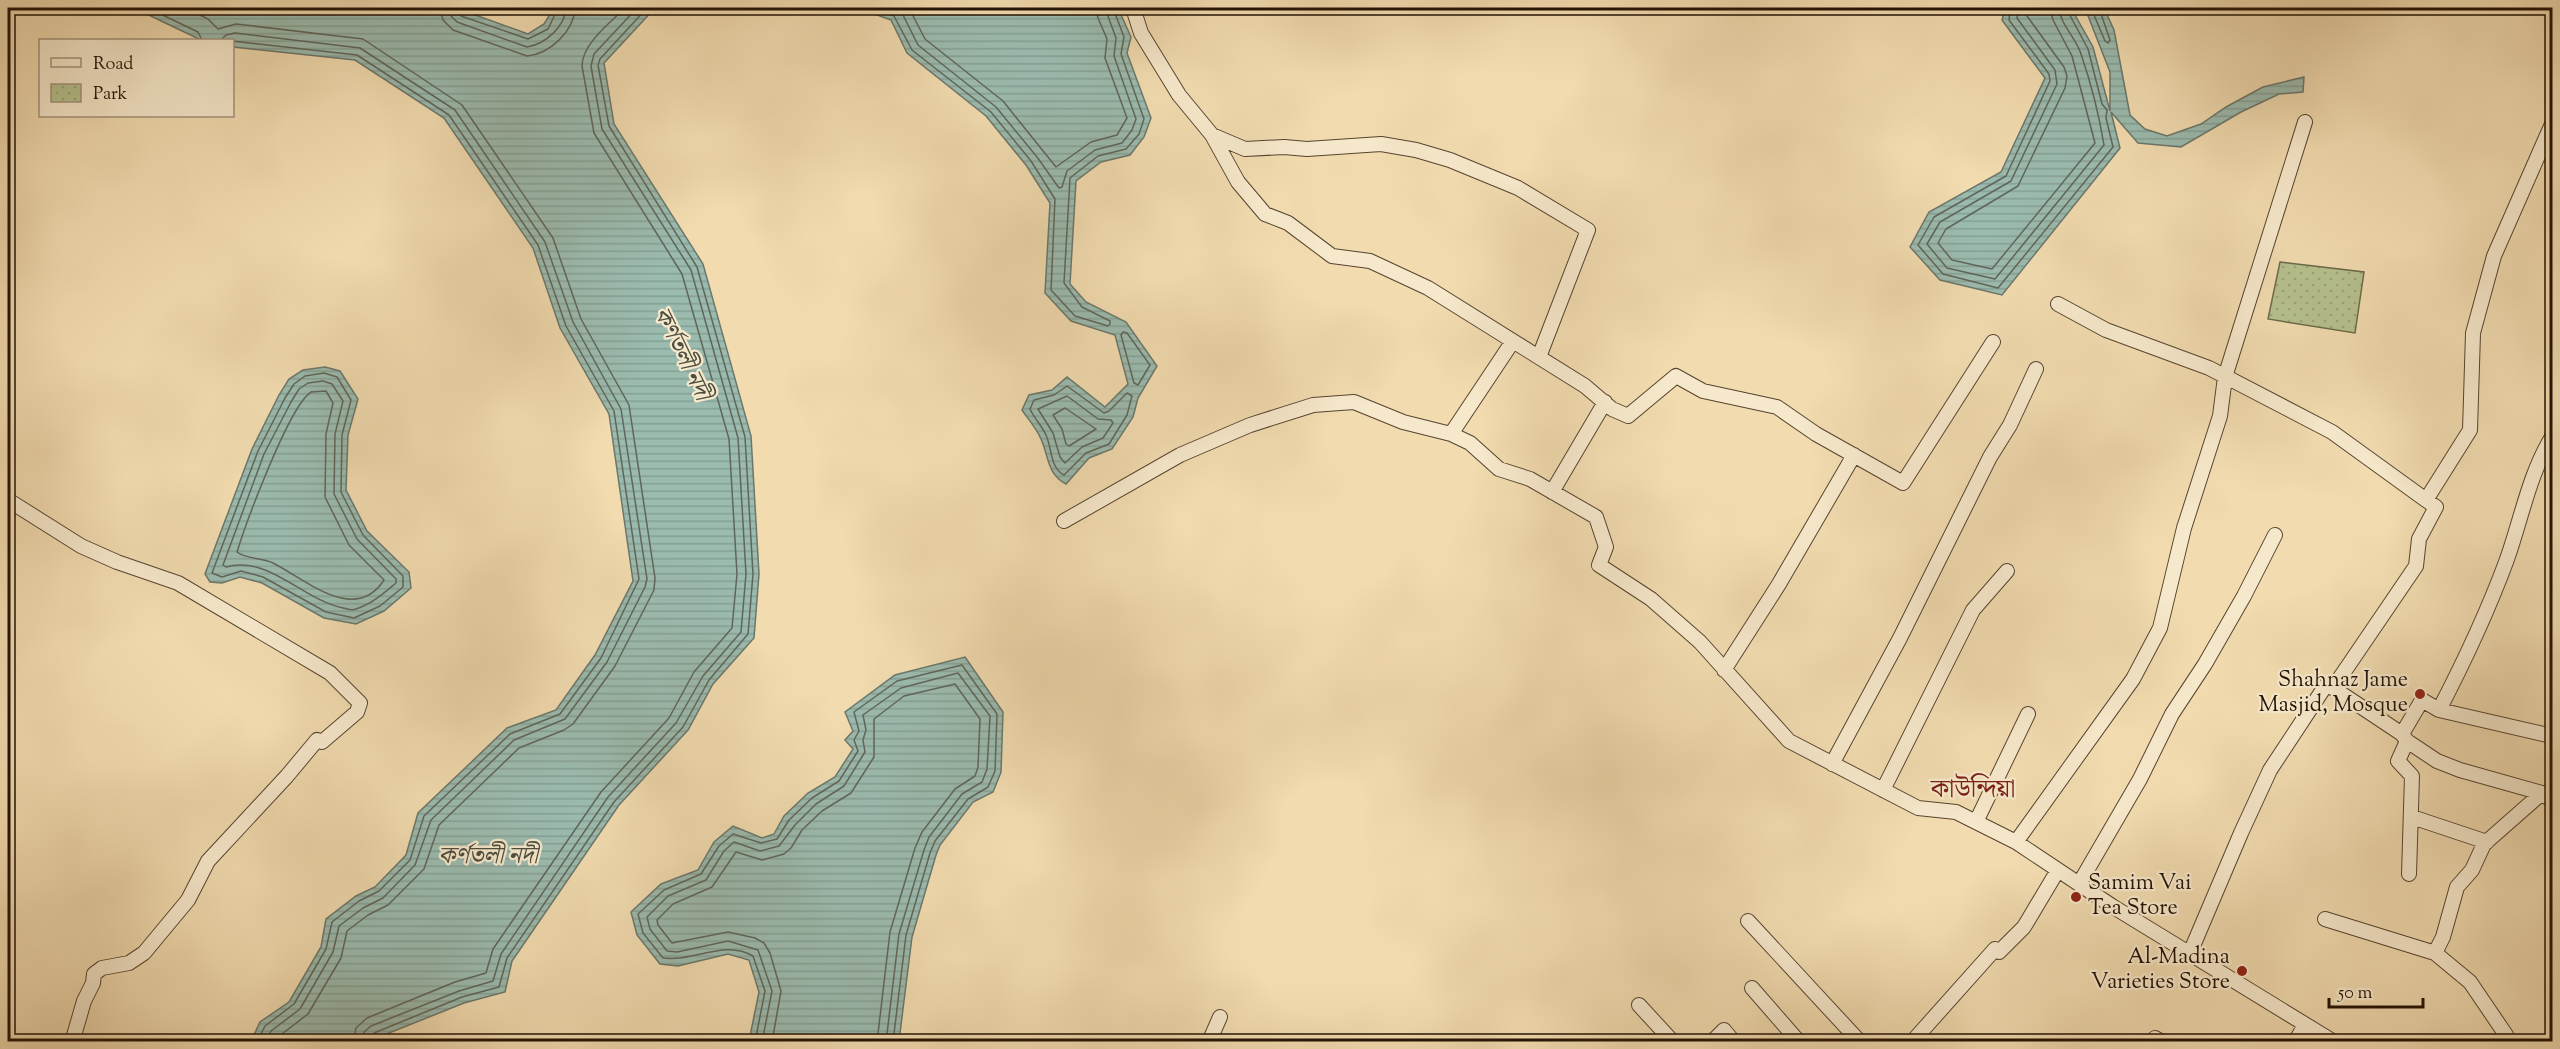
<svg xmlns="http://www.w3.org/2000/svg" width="2560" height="1049" font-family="'Sorts Mill Goudy','Noto Serif Bengali',serif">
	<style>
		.park { fill: url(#park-dots); stroke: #6c6a49; stroke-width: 1.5 }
		.water { fill: url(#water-rules); stroke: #6b776b; stroke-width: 1.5 }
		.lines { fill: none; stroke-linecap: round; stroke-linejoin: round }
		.shore { stroke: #5f665a; stroke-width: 1.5 }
		.minor-casing { stroke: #56442f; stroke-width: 16 }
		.minor { stroke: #f6e8cb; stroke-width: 14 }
		.poi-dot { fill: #8f2418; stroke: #f6e8cb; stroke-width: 2 }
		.labels { text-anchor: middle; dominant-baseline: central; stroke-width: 4.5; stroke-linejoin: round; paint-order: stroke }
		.poi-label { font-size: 22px; fill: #231204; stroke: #f6e8cb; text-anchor: end }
		.water-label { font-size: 24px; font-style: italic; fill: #4d4d40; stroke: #f6e8cb }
		.quarter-label { font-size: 26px; fill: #7a1f14; stroke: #f6e8cb }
	</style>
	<defs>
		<pattern id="park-dots" width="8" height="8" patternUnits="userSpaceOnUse" patternTransform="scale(1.5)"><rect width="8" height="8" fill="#b6c18e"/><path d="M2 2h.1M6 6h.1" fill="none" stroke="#9ca579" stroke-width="1.8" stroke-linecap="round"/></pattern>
		<pattern id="water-rules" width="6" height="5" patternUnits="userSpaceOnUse" patternTransform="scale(1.5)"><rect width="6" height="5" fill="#9bbbaf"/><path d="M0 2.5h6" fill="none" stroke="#85a095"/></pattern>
	</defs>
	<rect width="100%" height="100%" fill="#f1dbaf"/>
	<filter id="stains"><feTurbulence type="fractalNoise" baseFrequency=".00333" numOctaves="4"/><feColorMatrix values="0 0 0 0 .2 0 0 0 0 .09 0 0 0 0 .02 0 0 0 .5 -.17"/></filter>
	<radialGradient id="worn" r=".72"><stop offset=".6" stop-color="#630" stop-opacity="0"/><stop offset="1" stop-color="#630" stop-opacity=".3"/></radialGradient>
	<path class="park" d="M 2280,262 L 2364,272 L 2355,333 L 2268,319 Z"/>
	<path class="water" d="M 134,8 L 456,8 L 528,34 L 544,24 L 554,8 L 655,8 L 604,63 L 614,124 L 703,264 L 751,436 L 759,574 L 754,638 L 713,684 L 688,730 L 619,805 L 512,961 L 505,992 L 464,1003 L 369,1041 L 251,1041 L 260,1022 L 289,1002 L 321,947 L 326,919 L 356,896 L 375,887 L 406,855 L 418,813 L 507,728 L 556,710 L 595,655 L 633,581 L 609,414 L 560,328 L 533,248 L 444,118 L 355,60 L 233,47 L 232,40 L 201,40 Z
		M 858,8 L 1118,8 L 1131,37 L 1127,53 L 1151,118 L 1144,137 L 1130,155 L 1101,162 L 1076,181 L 1070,284 L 1086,302 L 1126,322 L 1157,366 L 1138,398 L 1133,417 L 1112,449 L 1089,458 L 1066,484 C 1047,474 1049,457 1041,439 C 1037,429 1028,419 1022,410 L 1029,395 L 1052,390 L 1067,377 L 1105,407 L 1128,384 L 1115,335 L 1071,321 L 1045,293 L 1050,203 L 1026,165 L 986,116 L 907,53 L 891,20 Z
		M 2005,8 L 2071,8 L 2093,47 L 2110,111 L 2110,72 L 2085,8 L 2104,8 L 2114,30 L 2130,115 L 2145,129 L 2167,136 L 2201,124 L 2226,107 L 2263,87 L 2304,77 L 2303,92 L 2279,94 L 2241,112 L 2181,147 L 2138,143 L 2111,112 L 2120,148 L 2002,295 L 1940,280 L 1910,247 L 1929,212 L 2001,172 L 2045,78 L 2002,20 Z
		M 325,367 L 340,371 L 358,399 L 348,435 L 346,490 L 367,531 L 409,572 L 411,588 L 384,611 L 356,624 L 324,618 L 262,583 L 240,577 L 222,583 L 210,582 L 205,574 L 252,449 L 279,395 L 289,379 L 303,370 Z
		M 965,657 L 1003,712 L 1001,772 L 993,792 L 973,802 L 940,845 L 936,855 L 912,937 L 899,1041 L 749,1041 L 759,992 L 749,960 L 728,954 L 678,966 L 660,964 L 637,935 L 631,912 L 661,884 L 698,870 L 714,842 L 733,826 L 762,838 L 774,834 L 784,816 L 808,793 L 835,777 L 853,749 L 845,740 L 853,731 L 845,712 L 895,675 Z"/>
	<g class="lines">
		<path class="shore" d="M 148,8 L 198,32 L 202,40
			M 185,8 L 208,19 L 218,29 L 236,24 L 363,39 L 462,105 L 553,238 L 581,319 L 629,405 L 655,578 L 654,590 L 615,666 L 573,724 L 564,730 L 519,748 L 439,825 L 424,869 L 388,905 L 368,915 L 347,931 L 341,958 L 308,1014 L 278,1037 L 276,1042
			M 440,8 L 443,20 L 453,30 L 527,56 C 550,54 574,31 575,8
			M 449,8 L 451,16 L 457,22 L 527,47 C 546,44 565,26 566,8
			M 457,8 L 461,16 L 528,39 L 548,29 L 558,8
			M 874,8 L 894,16 L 912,50 L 991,112 L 1031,161 L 1055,199 L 1051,290 L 1075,316 L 1108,326 L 1110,324 L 1110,321 L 1082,307 L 1064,283 L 1070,178 L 1098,156 L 1126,149 L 1139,134 L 1144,119 L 1121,54 L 1124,37 L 1113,8
			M 895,8 L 902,13 L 918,45 L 996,107 L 1037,157 L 1059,188 L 1062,187 L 1067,171 L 1095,150 L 1122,143 L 1132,130 L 1136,119 L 1114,56 L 1116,38 L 1105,8
			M 909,8 L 925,39 L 1003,101 L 1056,167 L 1091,142 L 1117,135 L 1127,118 L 1105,58 L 1107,39 L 1098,18 L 1096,8
			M 2010,8 L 2009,20 L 2049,74 L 2050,81 L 2006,176 L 1934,217 L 1918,245 L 1943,274 L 1998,288 L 2113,147 L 2106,118 L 2107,110 L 2102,104 L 2088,49 L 2066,8
			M 2018,8 L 2017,18 L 2055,70 L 2057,84 L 2011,181 L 1940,222 L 1927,244 L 1947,268 L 1995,279 L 2104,145 C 2099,115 2091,83 2081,54 C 2076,38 2060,24 2059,8
			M 2027,8 L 2027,16 L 2064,67 L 2067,76 L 2065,88 L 2018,186 L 1946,229 L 1938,243 L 1952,260 L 1992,269 L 2095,143 L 2072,56 L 2053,20 L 2050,8
			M 2091,8 L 2105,41 L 2108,43 L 2110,40 L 2099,8
			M 221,40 L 226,35 L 235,33 L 360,48 L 455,110 L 545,242 L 573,322 L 621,409 L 647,579 L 645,587 L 607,662 L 565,719 L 514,740 L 431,820 L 415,865 L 383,898 L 363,908 L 339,926 L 333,952 L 300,1009 L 271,1031 L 266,1042
			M 232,41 L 357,55 L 449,115 L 538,245 L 566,326 L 614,411 L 639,579 L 601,658 L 560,714 L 510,734 L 424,816 L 410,860 L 379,891 L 359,901 L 332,922 L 326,949 L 294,1004 L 265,1026 L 257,1042
			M 1123,332 L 1127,333 L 1150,365 L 1138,385 L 1134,383 L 1121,335 Z
			M 324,373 L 337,377 L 351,400 L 342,435 L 341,492 L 363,535 L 403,576 L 403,587 L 380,606 L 354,618 L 326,612 L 263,577 L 241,571 L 222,577 L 212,573 L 258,451 L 285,398 L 294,384 L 305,376 Z
			M 323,381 L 332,384 L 343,401 L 335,434 L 334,494 L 357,539 L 396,579 L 396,583 C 384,593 372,604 356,609 C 352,611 348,609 343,608 C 303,600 269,555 226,567 L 223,565 L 264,454 L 291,402 L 299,389 L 308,383 Z
			M 1067,386 L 1104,413 L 1109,411 L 1127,393 L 1132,396 L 1127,415 L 1109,444 L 1086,453 L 1064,475 C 1050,468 1052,448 1046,435 C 1042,426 1034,418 1030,409 L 1034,400 L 1054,395 Z
			M 326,391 L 333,403 L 326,434 L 325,497 L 349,545 L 384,580 C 355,625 305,579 273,563 C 262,558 246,559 237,552 C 246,523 289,406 311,392 Z
			M 1067,396 L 1098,419 L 1111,420 L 1113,423 L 1103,438 L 1082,447 L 1065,463 L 1060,457 L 1053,433 L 1038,409 Z
			M 1065,408 L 1096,429 L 1069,446 L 1066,444 L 1062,429 L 1053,415 Z
			M 353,1042 L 356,1028 L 367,1018 L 455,982 L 486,973 L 493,949 L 601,792 L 669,718 L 694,672 L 732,628 L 737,574 L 729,439 L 682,274 L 594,133 L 582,66 C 582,44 610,23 625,8
			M 362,1042 L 364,1032 L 371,1026 L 459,991 L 493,981 L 501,954 L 608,797 L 676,723 L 703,676 L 741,632 L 746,574 L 738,438 L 691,270 L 602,129 L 591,66 L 594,54 L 637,8
			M 370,1042 L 374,1033 L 462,997 L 499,987 L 507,958 L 614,802 L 683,727 L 709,680 L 748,634 L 753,574 L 745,437 L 697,267 L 609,126 L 598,65 L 600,59 L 647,8
			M 755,1042 L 765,991 L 753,956 C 725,939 694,962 663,958 L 643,933 L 638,914 L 664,890 L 701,874 L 719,846 L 733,834 L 761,843 L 777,839 L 789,820 L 812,798 L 839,781 L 858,751 L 854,740 L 859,731 L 854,712 L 897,681 L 962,665 L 997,714 L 995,771 L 988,787 L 968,799 L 935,841 L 930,853 L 906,935 L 893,1042
			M 762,1042 L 772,991 L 758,950 L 728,941 L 677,952 L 667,951 L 650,929 L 647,917 L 668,896 L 706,880 L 724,851 L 734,842 L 760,851 L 779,846 L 795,825 L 816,804 L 844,786 L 865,752 L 863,740 L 866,730 L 863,715 L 901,688 L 958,673 L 990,716 L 987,769 L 982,782 L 962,794 L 929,837 L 924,850 L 899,934 L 886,1042
			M 772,1042 L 781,991 L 770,953 L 764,943 L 755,938 L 728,932 L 672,943 L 658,925 L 657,920 L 673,904 L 712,887 L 736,852 L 762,860 L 784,854 L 791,848 L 802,830 L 822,811 L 851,793 L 874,757 L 874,719 L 904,696 L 955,684 L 980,719 L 978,767 L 975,776 L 955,789 L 922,832 L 915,848 L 890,932 L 877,1042"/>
		<g class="minor-casing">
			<path id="minor" d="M 1133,8 L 1141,33 L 1179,95 L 1212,135 L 1238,182 L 1265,214 L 1288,223 L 1332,256 L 1370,261 L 1428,288 L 1585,386 L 1612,409 L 1628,416 L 1676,376 L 1703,391 L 1777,407 L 1816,434 L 1903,483 L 1993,342
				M 1212,135 L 1245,149 L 1284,147 L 1307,149 L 1381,144 L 1416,150 L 1450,160 L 1518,188 L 1588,230 L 1539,357
				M 2058,304 L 2106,330 L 2209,368 L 2332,432 L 2426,500
				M 1451,434 L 1513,341
				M 1552,492 L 1605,402
				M 8,500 L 81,546 L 117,562 L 178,583 L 330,673 L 360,703 L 357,712 L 322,742 L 317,740 L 287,776 L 208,861 L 188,900 L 144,953 L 129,963 L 102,968 L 94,974 L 93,983 L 84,1001 L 73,1039 L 75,1042
				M 1064,521 L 1180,455 L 1250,425 L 1313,405 L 1354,402 L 1403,422 L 1451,434 L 1470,443 L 1499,469 L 1530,479 L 1596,517 L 1606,547 L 1599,565 L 1651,599 L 1700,642 L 1789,741 L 1918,808 L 1956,812 L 2016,842 L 2112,906 L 2334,1042
				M 1724,670 L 1779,584 L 1854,455
				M 2439,710 L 2552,736
				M 2402,734 L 2422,700 L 2439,710 C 2464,662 2487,613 2506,562 C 2521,521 2529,474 2552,437
				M 2407,741 L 2437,761 L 2460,770 L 2542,793 L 2552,801
				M 1832,764 L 1900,638 L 1990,457 L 2010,425 L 2036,369
				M 1883,790 L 1973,610 L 2007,571
				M 2412,817 L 2487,842
				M 1976,822 L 2028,714
				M 2016,842 L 2133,679 L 2160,628 L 2184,528 L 2220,416 L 2225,377 L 2305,122
				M 2409,874 L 2412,776 L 2398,761 L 2407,741 L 2402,734 L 2333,688 L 2416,566 L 2419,539 L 2436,507 L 2426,500 L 2470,430 L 2473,333 L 2494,256 L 2552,124
				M 2079,884 L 2140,779 L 2172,714 L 2205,664 L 2244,596 L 2275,535
				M 2325,919 L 2435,953 L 2470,982 L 2506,1035 L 2506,1042
				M 1748,921 L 1860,1042
				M 2190,953 L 2241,833 L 2270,770 L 2326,685 L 2333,688
				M 2435,953 L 2443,937 L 2457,887 L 2472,870 L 2484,844 L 2542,793
				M 1752,988 L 1799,1042
				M 1639,1005 L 1673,1042
				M 1209,1042 L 1220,1017
				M 1712,1042 L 1724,1030 L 1734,1042
				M 1912,1042 L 1995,949 L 1999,952 L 2024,927 L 2058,870
				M 2153,1042 L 2155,1038 L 2162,1042
				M 2295,1042 L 2305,1025"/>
		</g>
		<use href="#minor" class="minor"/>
	</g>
	<g class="poi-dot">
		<circle cx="2420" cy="694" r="6"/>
		<circle cx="2076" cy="897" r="6"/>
		<circle cx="2242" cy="971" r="6"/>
	</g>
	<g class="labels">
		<g class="poi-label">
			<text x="2408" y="681">Shahnaz Jame<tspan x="2408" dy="25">Masjid, Mosque</tspan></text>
			<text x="2088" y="884" text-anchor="start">Samim Vai<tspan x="2088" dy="25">Tea Store</tspan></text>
			<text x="2230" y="958">Al-Madina<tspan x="2230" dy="25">Varieties Store</tspan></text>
		</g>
		<g class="water-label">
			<text transform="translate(681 354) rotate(64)">কর্ণতলী নদী</text>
			<text x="488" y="857">কর্ণতলী নদী</text>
		</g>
		<g class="quarter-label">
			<text x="1973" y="790">কাউন্দিয়া</text>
		</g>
	</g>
	<rect width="2560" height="1049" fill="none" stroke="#f1dbaf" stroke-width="30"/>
	<rect x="9" y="9" width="2542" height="1031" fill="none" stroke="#231204" stroke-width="3"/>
	<rect x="15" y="15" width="2530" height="1019" fill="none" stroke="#231204" stroke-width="1.5"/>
	<rect x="39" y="39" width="195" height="78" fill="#f6e8cb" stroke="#a2927b" stroke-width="1.5"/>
	<rect x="51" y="58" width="30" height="9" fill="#f6e8cb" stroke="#a2927b" stroke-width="1.5"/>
	<text x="93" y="69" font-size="18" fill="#231204">Road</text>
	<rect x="51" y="84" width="30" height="18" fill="url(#park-dots)" stroke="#a2927b" stroke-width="1.5"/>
	<text x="93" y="99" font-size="18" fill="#231204">Park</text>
	<path d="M2329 998v9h94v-9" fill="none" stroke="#231204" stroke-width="3"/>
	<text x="2338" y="998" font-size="18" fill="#231204" stroke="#f6e8cb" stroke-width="4.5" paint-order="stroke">50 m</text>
	<rect width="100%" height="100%" filter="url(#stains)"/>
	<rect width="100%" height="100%" fill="url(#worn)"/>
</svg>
